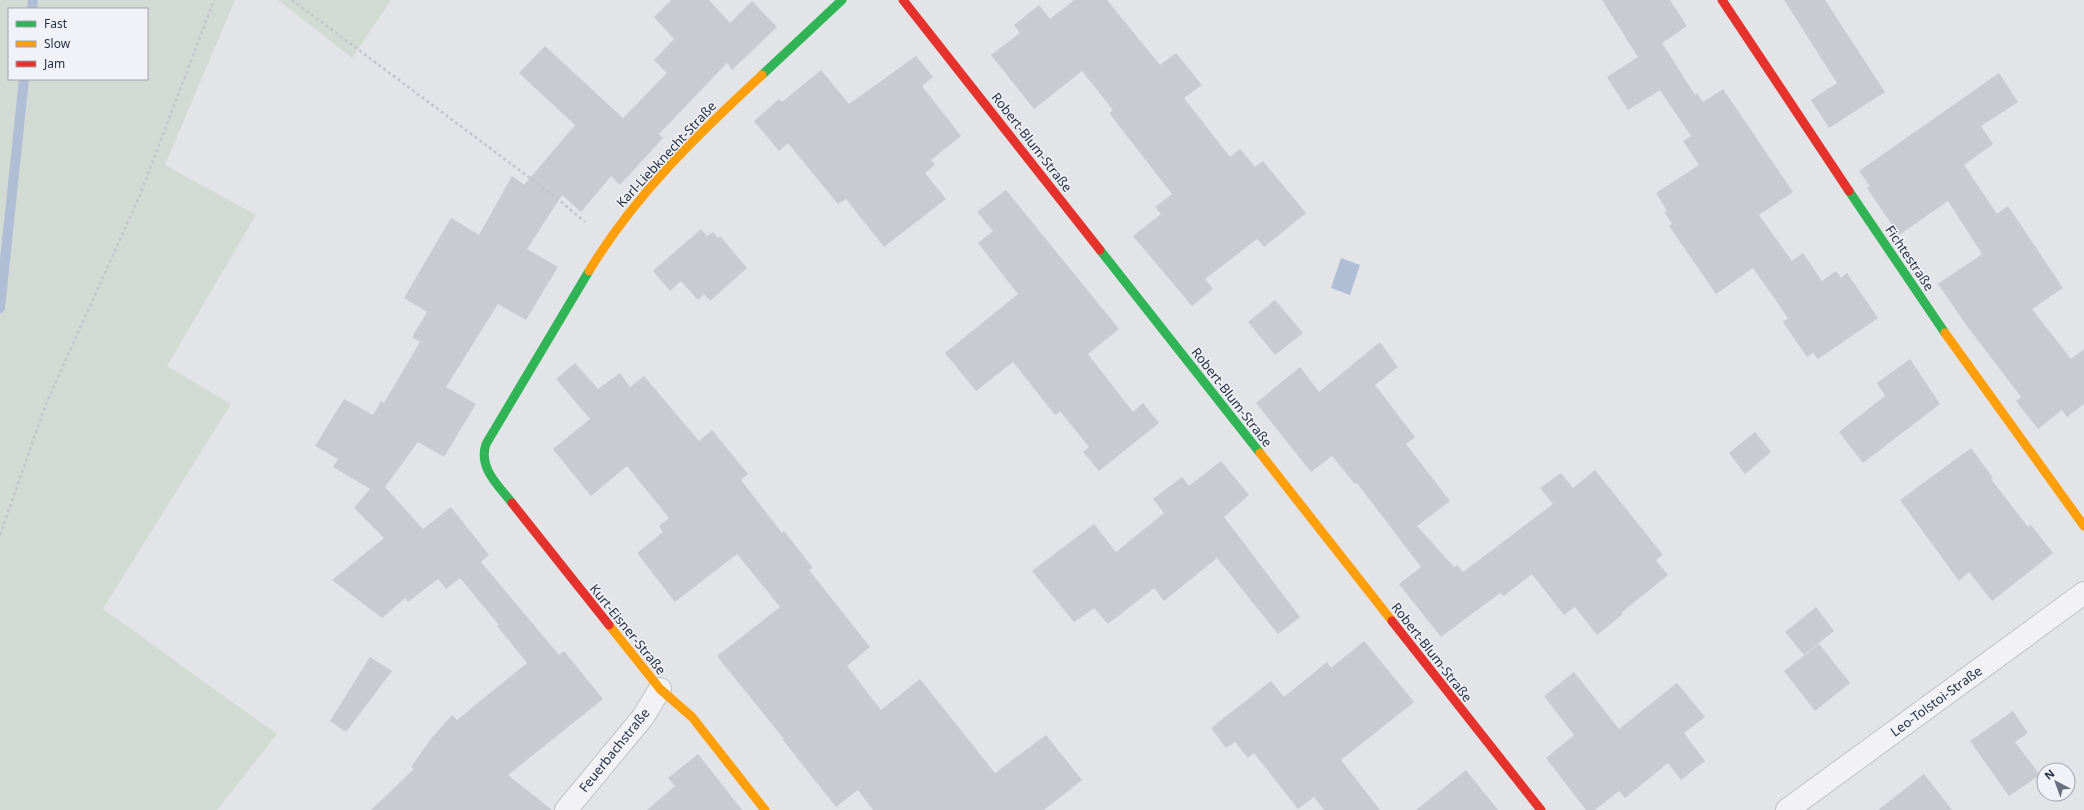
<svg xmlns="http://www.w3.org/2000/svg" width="2084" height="810" font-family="'Noto Sans',sans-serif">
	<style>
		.green { fill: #d2dbd3; fill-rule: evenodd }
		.water { fill: #afbed4 }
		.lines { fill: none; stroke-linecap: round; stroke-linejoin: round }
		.stream { stroke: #afbed4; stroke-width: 10 }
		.building { fill: #c8cbcf }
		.street-casing { stroke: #c0c2c6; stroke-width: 24 }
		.path { stroke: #c4c5cb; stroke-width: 2.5; stroke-dasharray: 3 3; stroke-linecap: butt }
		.street { stroke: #f2f2f4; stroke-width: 22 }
		.fast { stroke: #30b455; stroke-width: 9 }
		.slow { stroke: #ff9f0a; stroke-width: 9 }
		.jam { stroke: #e5322d; stroke-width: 9 }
		.labels { text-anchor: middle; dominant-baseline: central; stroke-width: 3; stroke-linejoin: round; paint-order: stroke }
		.street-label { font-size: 13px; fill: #272f43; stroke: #f0f2f7 }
	</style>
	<rect width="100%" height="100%" fill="#e2e4e8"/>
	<path class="green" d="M 0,0 L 235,0 L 165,165 L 256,215 L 167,366 L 231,404 L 103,609 L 277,734 L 217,810 L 0,810 ZM 9,9 L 147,9 L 147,79 L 9,79 Z
		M 278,0 L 391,0 L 352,58 Z"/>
	<path class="water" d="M 1341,258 L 1360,265 L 1350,295 L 1331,288 Z"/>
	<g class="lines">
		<path class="stream" d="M 32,9 L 33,0
			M 0,308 L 24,79"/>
	</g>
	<path class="building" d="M 671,0 L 709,0 L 730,23 L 752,1 L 777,27 L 732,70 L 727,63 L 659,134 L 663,138 L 620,185 L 611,176 L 581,212 L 562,195 L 527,249 L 558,267 L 526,320 L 498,304 L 446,387 L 476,404 L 444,457 L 418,442 L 385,487 L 423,529 L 451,507 L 489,555 L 481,562 L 559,655 L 564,651 L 603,699 L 508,775 L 552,810 L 371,810 L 414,769 L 411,767 L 430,740 L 452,715 L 457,720 L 527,663 L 497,626 L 499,625 L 460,578 L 446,589 L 438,579 L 408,602 L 405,598 L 382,618 L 332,580 L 384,538 L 354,508 L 370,489 L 333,467 L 338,459 L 315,446 L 344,399 L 373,415 L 381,401 L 384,403 L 420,342 L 412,337 L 427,312 L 404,298 L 451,218 L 479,235 L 512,176 L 524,185 L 575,125 L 519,73 L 545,46 L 623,118 L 667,73 L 654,60 L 674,39 L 654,17 Z
		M 1074,0 L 1107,0 L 1160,65 L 1176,53 L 1202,85 L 1184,98 L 1230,157 L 1240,149 L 1255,167 L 1263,161 L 1306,213 L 1264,247 L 1257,239 L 1205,279 L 1213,289 L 1192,306 L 1133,236 L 1161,214 L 1155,207 L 1172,194 L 1109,113 L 1113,110 L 1082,71 L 1034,109 L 991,55 L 1020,33 L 1014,25 L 1039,5 L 1050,19 Z
		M 1602,0 L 1670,0 L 1687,26 L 1662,43 L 1695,95 L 1697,93 L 1703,102 L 1723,89 L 1793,192 L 1759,215 L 1792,261 L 1803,253 L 1822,281 L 1836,271 L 1841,278 L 1847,273 L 1878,318 L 1818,359 L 1813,353 L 1807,357 L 1783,322 L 1788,318 L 1753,268 L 1716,294 L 1669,226 L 1672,224 L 1664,212 L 1667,211 L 1656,193 L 1699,165 L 1683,141 L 1691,136 L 1660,90 L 1628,110 L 1607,77 L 1638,57 Z
		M 1784,0 L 1825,0 L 1885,92 L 1829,128 L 1811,100 L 1837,83 Z
		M 916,56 L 933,77 L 922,86 L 961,136 L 931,160 L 935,165 L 925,173 L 946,199 L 884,247 L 846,199 L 838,204 L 788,143 L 779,151 L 754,121 L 779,99 L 782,102 L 821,70 L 849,104 Z
		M 1999,73 L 2018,102 L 1981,126 L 1993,144 L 1964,165 L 1997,214 L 2008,206 L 2063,288 L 2032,309 L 2071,359 L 2084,349 L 2084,404 L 2067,417 L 2062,410 L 2038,429 L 2016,401 L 2021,397 L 1967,326 L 1938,284 L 1982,254 L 1948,201 L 1899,235 L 1867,188 L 1870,186 L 1859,171 Z
		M 1006,190 L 1119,329 L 1088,354 L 1133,412 L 1143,403 L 1159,423 L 1099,471 L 1083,452 L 1089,447 L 1060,411 L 1055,415 L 1013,362 L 976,391 L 945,353 L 1018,294 L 978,243 L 993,231 L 977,212 Z
		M 701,229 L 707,236 L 713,232 L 718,238 L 720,236 L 747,268 L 710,301 L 704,294 L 698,300 L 681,281 L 670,291 L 653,271 Z
		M 1275,300 L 1303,333 L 1275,355 L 1248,322 Z
		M 1380,342 L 1398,367 L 1375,385 L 1415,437 L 1406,444 L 1450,501 L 1417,526 L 1454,567 L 1457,565 L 1463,572 L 1553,504 L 1540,488 L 1561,473 L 1573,488 L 1595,470 L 1663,555 L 1656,560 L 1668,575 L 1621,613 L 1623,614 L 1597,635 L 1575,607 L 1564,615 L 1532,574 L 1504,596 L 1500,593 L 1441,637 L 1399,584 L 1421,567 L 1357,483 L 1355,484 L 1332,456 L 1311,472 L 1256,403 L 1300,367 L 1319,392 Z
		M 1910,359 L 1940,404 L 1863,463 L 1839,432 L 1885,396 L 1877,383 Z
		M 575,363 L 598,389 L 620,373 L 630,387 L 644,376 L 699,441 L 712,430 L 748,474 L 741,480 L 782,533 L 784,531 L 813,568 L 809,570 L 870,647 L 847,666 L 881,710 L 920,679 L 995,773 L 1046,735 L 1082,780 L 1044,810 L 873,810 L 858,790 L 836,807 L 783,740 L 784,739 L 717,656 L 780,607 L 737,554 L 675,602 L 637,553 L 663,532 L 659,526 L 669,518 L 627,466 L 591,496 L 553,449 L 590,419 L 556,379 Z
		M 1755,432 L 1771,452 L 1745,474 L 1729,453 Z
		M 1971,448 L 1993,478 L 1991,479 L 2028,527 L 2031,525 L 2053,553 L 1992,601 L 1969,572 L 1959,581 L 1900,500 Z
		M 1221,461 L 1249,495 L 1224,517 L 1300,617 L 1278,634 L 1217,558 L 1164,601 L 1154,588 L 1108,624 L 1094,608 L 1074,622 L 1032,571 L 1094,524 L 1116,552 L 1164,513 L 1153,499 L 1182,477 L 1189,486 Z
		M 1816,607 L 1834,631 L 1804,655 L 1785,632 Z
		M 1364,641 L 1414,702 L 1341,760 L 1380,810 L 1324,810 L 1314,797 L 1298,809 L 1254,753 L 1248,758 L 1235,742 L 1226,748 L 1211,728 L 1271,681 L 1284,697 L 1327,662 L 1331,668 Z
		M 1819,644 L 1850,683 L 1815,711 L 1784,671 Z
		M 370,657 L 392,671 L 346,732 L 330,721 Z
		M 1574,672 L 1619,729 L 1677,683 L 1705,717 L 1684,733 L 1705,761 L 1681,780 L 1668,763 L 1625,798 L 1619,791 L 1595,810 L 1586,810 L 1546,758 L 1574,735 L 1544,696 Z
		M 2013,711 L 2028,733 L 2015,742 L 2040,775 L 2009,796 L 1970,741 Z
		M 698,754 L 742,810 L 647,810 L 675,786 L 668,778 Z
		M 1466,770 L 1498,810 L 1416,810 Z
		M 1924,774 L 1952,810 L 1878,810 Z"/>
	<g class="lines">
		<g class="street-casing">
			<path id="street" d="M 566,810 L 643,717 L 660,689
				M 1787,810 L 2084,593"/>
		</g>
		<path class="path" d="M 292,0 L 558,199 L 585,222
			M 0,535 L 46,404 L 140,195 L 214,0"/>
		<use href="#street" class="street"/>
		<path class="fast" d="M 762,75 L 842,0
			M 1849,191 L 1945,333
			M 1100,250 L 1260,453
			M 512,503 C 498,485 478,468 486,444 L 589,271"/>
		<path class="slow" d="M 589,271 C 634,196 698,134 762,75
			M 1945,333 L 2084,526
			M 1260,453 L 1392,621
			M 609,625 L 660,689 L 692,717 L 765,810"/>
		<path class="jam" d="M 903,0 L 1100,250
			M 1722,0 L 1849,191
			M 512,503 L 609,625
			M 1392,621 L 1541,810"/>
	</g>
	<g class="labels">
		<g class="street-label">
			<text transform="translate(1032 142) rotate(52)">Robert-Blum-Straße</text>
			<text transform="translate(666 154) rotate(-47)">Karl-Liebknecht-Straße</text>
			<text transform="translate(1910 258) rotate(56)">Fichtestraße</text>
			<text transform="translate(1232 397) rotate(52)">Robert-Blum-Straße</text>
			<text transform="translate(628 629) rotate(51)">Kurt-Eisner-Straße</text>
			<text transform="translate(1432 652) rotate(52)">Robert-Blum-Straße</text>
			<text transform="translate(1936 701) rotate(-36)">Leo-Tolstoi-Straße</text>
			<text transform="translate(614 750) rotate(-51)">Feuerbachstraße</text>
		</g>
	</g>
	<rect x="8" y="8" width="140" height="72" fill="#f0f2f7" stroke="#a0a4af"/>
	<rect x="16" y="21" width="20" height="6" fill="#30b455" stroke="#a0a4af"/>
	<text x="44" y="28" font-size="12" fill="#272f43">Fast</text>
	<rect x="16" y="41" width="20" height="6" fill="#ff9f0a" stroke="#a0a4af"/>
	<text x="44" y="48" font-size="12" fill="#272f43">Slow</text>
	<rect x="16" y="61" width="20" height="6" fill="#e5322d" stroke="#a0a4af"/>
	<text x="44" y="68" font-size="12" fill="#272f43">Jam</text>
	<g transform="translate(2056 782) rotate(319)"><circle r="19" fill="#f0f2f7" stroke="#a0a4af"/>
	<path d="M0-3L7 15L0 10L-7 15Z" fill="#686e7d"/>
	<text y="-6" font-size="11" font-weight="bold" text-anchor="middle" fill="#272f43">N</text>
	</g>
</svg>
